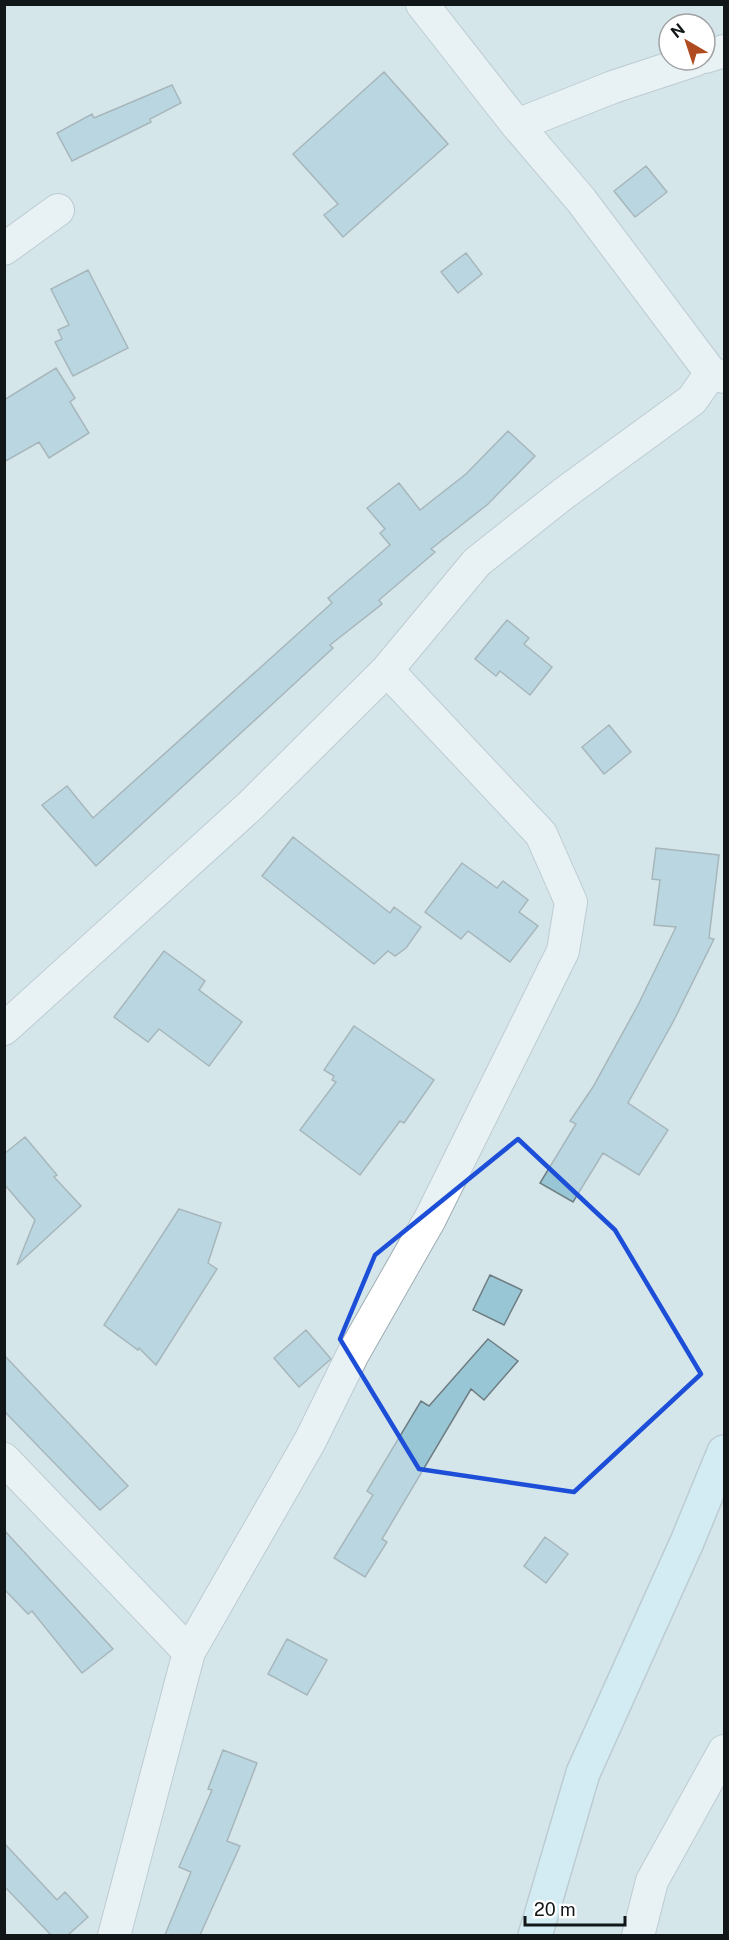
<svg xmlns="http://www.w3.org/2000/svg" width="729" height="1940" font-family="'Public Sans',sans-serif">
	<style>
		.building { fill: #99c6d5; stroke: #6e7d82; stroke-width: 1.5 }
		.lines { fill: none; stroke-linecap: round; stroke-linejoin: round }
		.street-casing { stroke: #9eadb3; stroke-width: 34 }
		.secondary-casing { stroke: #9eadb3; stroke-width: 36 }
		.street { stroke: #fff; stroke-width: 32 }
		.secondary { stroke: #d1f4fe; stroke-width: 33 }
		.marked { fill: none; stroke: #1d4ed8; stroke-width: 4.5; stroke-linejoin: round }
	</style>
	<rect width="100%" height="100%" fill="#d5e6eb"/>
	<path class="building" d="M 384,72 L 448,144 L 343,237 L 324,215 L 338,204 L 293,154 Z
		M 172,85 L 181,103 L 150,119 L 151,122 L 72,161 L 57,133 L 92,114 L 94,118 Z
		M 646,166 L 667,192 L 635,217 L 614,191 Z
		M 466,253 L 482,274 L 458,293 L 441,272 Z
		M 88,270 L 128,348 L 73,376 L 55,342 L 62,339 L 58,330 L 69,325 L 51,289 Z
		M 56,368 L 75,398 L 70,402 L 89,433 L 49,458 L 39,442 L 4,462 L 4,400 Z
		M 508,431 L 535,456 L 488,504 L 431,549 L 435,552 L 379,600 L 382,604 L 330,645 L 333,648 L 280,697 L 96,866 L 42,805 L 67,786 L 93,818 L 332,603 L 328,598 L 390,545 L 380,533 L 385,529 L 367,508 L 399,483 L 420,510 L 466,474 Z
		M 507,620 L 529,638 L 524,644 L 552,667 L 530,695 L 500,671 L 496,676 L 475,659 Z
		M 609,725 L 631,752 L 604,774 L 582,747 Z
		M 293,837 L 390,913 L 394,907 L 421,927 L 406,948 L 395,956 L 388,951 L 374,964 L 262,876 Z
		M 656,848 L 719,855 L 709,938 L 714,939 L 673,1022 L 628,1103 L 668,1130 L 639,1175 L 603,1153 L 573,1202 L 540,1183 L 576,1124 L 570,1121 L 593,1087 L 638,1005 L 676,927 L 654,925 L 660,880 L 652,879 Z
		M 462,863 L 497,888 L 503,881 L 528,900 L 519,912 L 538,926 L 510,962 L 468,931 L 461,939 L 425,912 Z
		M 164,951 L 205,981 L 199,990 L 242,1022 L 209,1066 L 159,1029 L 148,1042 L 114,1017 Z
		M 354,1026 L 434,1080 L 404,1123 L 400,1121 L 360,1175 L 300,1130 L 336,1082 L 332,1080 L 334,1076 L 324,1070 Z
		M 25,1137 L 57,1175 L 54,1177 L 81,1206 L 17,1265 L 35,1220 L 4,1184 L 4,1154 Z
		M 179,1209 L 221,1223 L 208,1263 L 217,1269 L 156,1365 L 139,1348 L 138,1350 L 104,1325 Z
		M 490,1275 L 522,1290 L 504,1325 L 473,1310 Z
		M 306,1330 L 331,1359 L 299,1387 L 274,1358 Z
		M 488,1339 L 518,1361 L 484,1400 L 471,1389 L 382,1539 L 387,1542 L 365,1577 L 334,1558 L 373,1495 L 367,1491 L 421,1401 L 429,1406 Z
		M 4,1355 L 128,1486 L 100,1510 L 4,1411 Z
		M 4,1530 L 113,1649 L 82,1673 L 32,1611 L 28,1614 L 4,1589 Z
		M 545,1537 L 568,1554 L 546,1583 L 524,1566 Z
		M 287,1639 L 327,1660 L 307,1695 L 268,1674 Z
		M 223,1750 L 257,1763 L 227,1841 L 240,1846 L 200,1935 L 165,1935 L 191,1872 L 179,1867 L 212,1790 L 208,1789 Z
		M 4,1843 L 57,1900 L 65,1892 L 88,1917 L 68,1935 L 51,1935 L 4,1886 Z"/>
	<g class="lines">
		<g class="street-casing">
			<path id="street" d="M 422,4 L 517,125 L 581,200 L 711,373 L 724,377
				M 705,57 L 724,51
				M 517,125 L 613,87 L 695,60
				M 4,249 L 58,210
				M 4,1029 L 251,805 L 387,670 L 477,562 L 563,494 L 692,400 L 711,373
				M 4,1459 L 189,1652
				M 114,1936 L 189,1652 L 310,1441 L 353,1354 L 430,1219 L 563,951 L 571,902 L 541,834 L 387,670
				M 638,1936 L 652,1881 L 724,1751"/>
		</g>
		<g class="secondary-casing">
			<path id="secondary" d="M 535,1936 L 583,1773 L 687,1542 L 724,1452"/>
		</g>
		<use href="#street" class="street"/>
		<use href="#secondary" class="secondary"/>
	</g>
	<path d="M0 0H729V1940H0ZM 518,1139 L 615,1230 L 701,1374 L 574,1492 L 419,1469 L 340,1339 L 375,1255 Z" fill="#d5e6eb" fill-opacity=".55" fill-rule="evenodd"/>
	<path class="marked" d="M 518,1139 L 615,1230 L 701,1374 L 574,1492 L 419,1469 L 340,1339 L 375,1255 Z"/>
	<rect width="729" height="1940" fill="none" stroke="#111618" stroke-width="12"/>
	<g transform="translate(687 42) rotate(321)"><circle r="28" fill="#ffffff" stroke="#a0a2a3" stroke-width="1.5"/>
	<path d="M0-4.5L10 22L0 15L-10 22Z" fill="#b04a1f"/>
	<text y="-9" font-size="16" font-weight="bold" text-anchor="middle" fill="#111618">N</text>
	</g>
	<path d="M525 1916v9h100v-9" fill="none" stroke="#111618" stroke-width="3"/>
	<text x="534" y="1916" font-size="18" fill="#111618" stroke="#ffffff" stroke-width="4.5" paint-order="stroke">20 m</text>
</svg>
